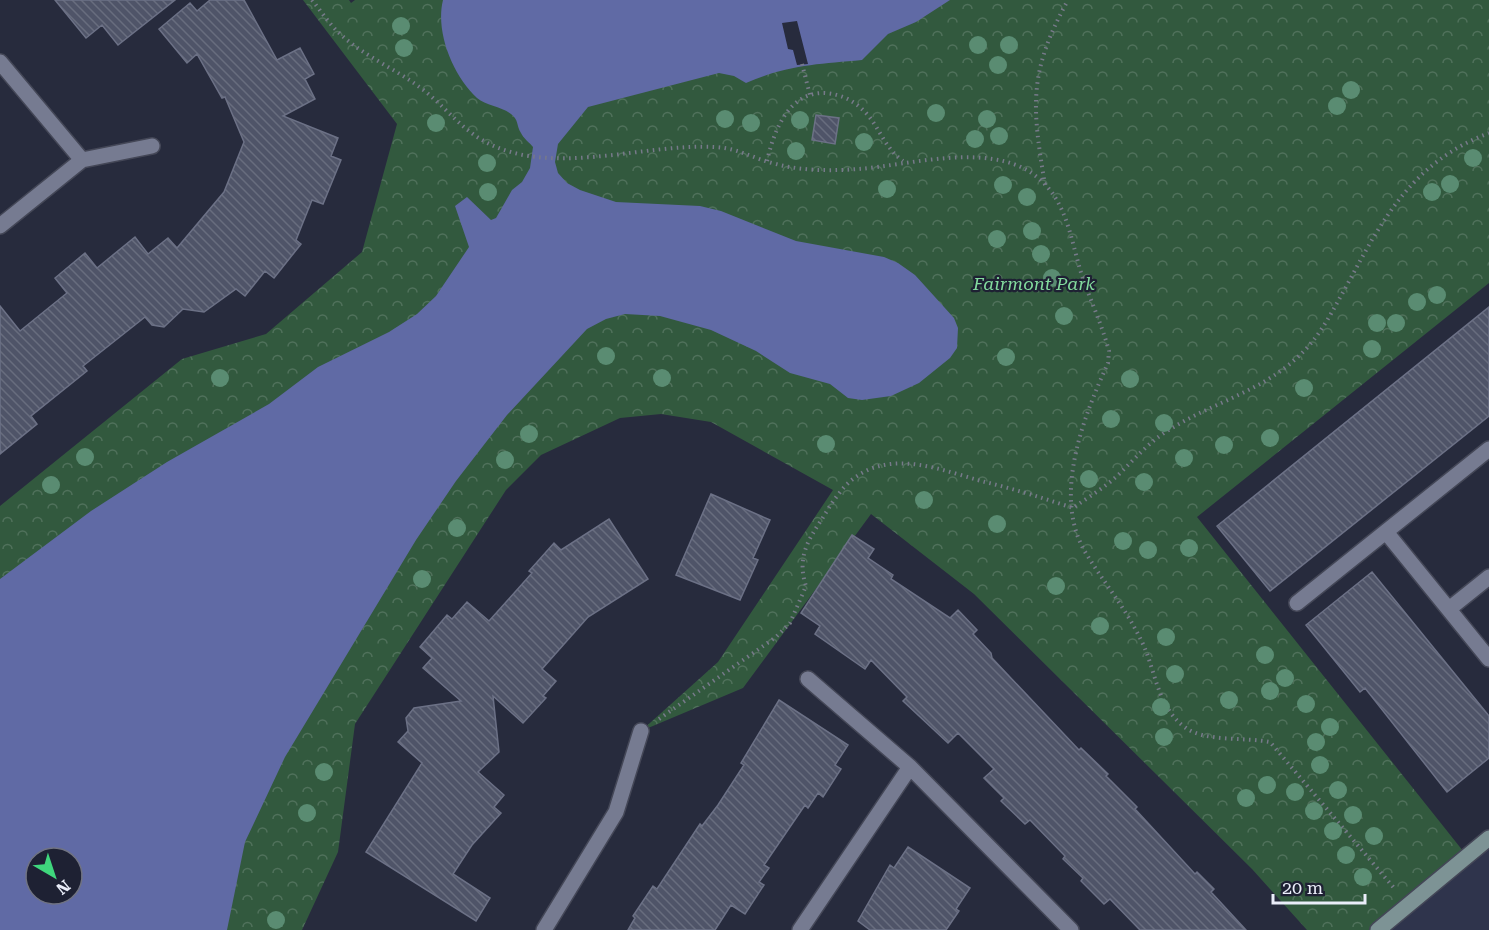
<svg xmlns="http://www.w3.org/2000/svg" width="1489" height="930" font-family="'Roboto Serif',serif">
	<style>
		.built { fill: #2f344c }
		.park { fill: url(#park-crowns); fill-rule: evenodd }
		.water { fill: #606aa5; fill-rule: evenodd }
		.pier { fill: #272b3d }
		.building { fill: url(#building-back-hatch); stroke: #6c7186; stroke-width: 1.5 }
		.lines { fill: none; stroke-linecap: round; stroke-linejoin: round }
		.street-casing { stroke: #444757; stroke-width: 18 }
		.secondary-casing { stroke: #444757; stroke-width: 18 }
		.path { stroke: #777a8a; stroke-width: 4; stroke-dasharray: 1.5 4.5; stroke-linecap: butt }
		.street { stroke: #767b91; stroke-width: 15 }
		.secondary { stroke: #7d9395; stroke-width: 15 }
		.tree { fill: #5a8c72 }
		.labels { text-anchor: middle; dominant-baseline: central; stroke-width: 4.5; stroke-linejoin: round; paint-order: stroke }
		.park-label { font-size: 18px; font-style: italic; fill: #83db9e; stroke: #1e2133 }
	</style>
	<defs>
		<pattern id="park-crowns" width="20" height="18" patternUnits="userSpaceOnUse" patternTransform="scale(1.5)"><rect width="20" height="18" fill="#32593e"/><path d="M2 6a3 3 0 1 1 6 0M12 15a3 3 0 1 1 6 0" fill="none" stroke="#50715b"/></pattern>
		<pattern id="building-back-hatch" width="6" height="6" patternUnits="userSpaceOnUse" patternTransform="scale(1.5)"><rect width="6" height="6" fill="#4f5468"/><path d="M-1 5l2 2M0 0l6 6M5-1l2 2" fill="none" stroke="#686d7e"/></pattern>
	</defs>
	<rect width="100%" height="100%" fill="#272b3d"/>
	<path class="built" d="M 1489,838 L 1489,930 L 1378,930 Z"/>
	<path class="park" d="M 303,0 L 349,0 L 351,3 L 355,0 L 1489,0 L 1489,283 L 1197,517 L 1467,856 L 1378,930 L 1307,930 L 1252,869 L 974,594 L 871,514 L 743,688 L 641,731 L 718,662 L 833,490 L 711,422 L 661,414 L 620,418 L 541,455 L 506,490 L 355,724 L 338,852 L 302,930 L 0,930 L 0,506 L 182,359 L 266,334 L 362,252 L 397,124 ZM 36,858 L 72,858 L 72,894 L 36,894 Z"/>
	<path class="water" d="M 443,0 L 950,0 L 916,22 L 888,34 L 862,60 C 818,64 787,65 746,83 L 734,76 L 719,73 L 588,107 L 558,144 L 555,162 L 558,173 L 567,183 L 580,190 L 616,202 L 700,206 L 721,211 L 796,241 L 884,257 L 898,263 L 915,275 L 954,318 L 958,328 L 957,348 L 950,358 L 919,383 L 891,396 L 862,400 L 848,398 L 830,384 L 790,373 L 756,351 L 711,330 L 660,316 L 625,314 L 606,319 L 587,329 L 507,415 L 456,481 L 416,540 L 285,757 L 245,842 L 227,930 L 0,930 L 0,579 L 91,511 L 167,462 L 269,404 L 318,367 L 389,332 L 417,314 L 436,296 L 469,247 L 455,206 L 467,197 L 491,220 L 496,218 L 512,190 L 522,182 L 530,168 L 533,147 C 530,143 523,138 521,133 C 516,125 519,120 511,114 C 501,106 486,106 477,98 C 453,76 435,32 443,0 ZM 36,858 L 72,858 L 72,894 L 36,894 Z"/>
	<path class="pier" d="M 797,21 L 808,64 L 797,65 L 793,50 L 788,49 L 782,23 Z"/>
	<path class="building" d="M 55,0 L 175,0 L 118,45 L 102,25 L 86,38 Z
		M 210,0 L 244,0 L 277,60 L 300,48 L 314,74 L 305,79 L 315,99 L 283,116 L 338,138 L 331,156 L 341,160 L 323,204 L 312,200 L 296,240 L 301,244 L 274,278 L 265,271 L 245,296 L 236,289 L 204,312 L 183,309 L 164,327 L 152,325 L 145,317 L 83,366 L 87,371 L 31,416 L 37,424 L 0,454 L 0,306 L 20,331 L 67,293 L 55,278 L 85,253 L 97,268 L 135,237 L 148,254 L 168,238 L 177,248 L 224,192 L 244,142 L 225,97 L 222,98 L 197,54 L 187,63 L 159,29 L 190,3 L 197,11 Z
		M 816,115 L 839,118 L 835,144 L 812,140 Z
		M 1489,307 L 1489,416 L 1270,591 L 1217,526 Z
		M 711,494 L 770,520 L 753,558 L 758,560 L 740,600 L 676,575 Z
		M 609,519 L 648,579 L 588,617 L 542,669 L 556,681 L 543,696 L 546,698 L 523,723 L 493,696 L 499,752 L 478,772 L 504,795 L 494,807 L 501,813 L 472,845 L 453,874 L 490,898 L 476,921 L 366,852 L 422,763 L 398,742 L 408,731 L 406,718 L 414,708 L 461,701 L 423,668 L 432,658 L 420,647 L 447,615 L 452,619 L 467,602 L 489,621 L 532,573 L 529,571 L 554,543 L 561,550 Z
		M 852,535 L 874,549 L 868,558 L 893,575 L 891,579 L 950,618 L 958,610 L 977,630 L 973,634 L 991,653 L 992,658 L 1079,750 L 1081,748 L 1108,774 L 1106,776 L 1137,807 L 1135,809 L 1195,874 L 1197,872 L 1214,889 L 1211,892 L 1246,930 L 1140,930 L 1110,899 L 1104,904 L 1081,881 L 1083,878 L 1063,859 L 1065,856 L 1030,820 L 1025,824 L 1001,801 L 1004,798 L 984,778 L 994,769 L 958,733 L 948,743 L 903,701 L 907,697 L 871,660 L 865,669 L 815,634 L 820,626 L 801,613 Z
		M 1372,572 L 1489,716 L 1489,758 L 1447,792 L 1365,688 L 1360,692 L 1306,625 Z
		M 779,700 L 848,745 L 835,765 L 841,769 L 823,797 L 818,793 L 808,808 L 805,805 L 764,865 L 769,868 L 759,882 L 764,885 L 745,914 L 731,905 L 715,930 L 628,930 L 635,918 L 633,916 L 653,886 L 657,889 L 700,824 L 702,826 L 718,805 L 744,765 L 741,763 Z
		M 908,847 L 970,888 L 956,909 L 959,911 L 946,930 L 870,930 L 858,921 L 890,865 L 894,868 Z"/>
	<g class="lines">
		<g class="street-casing">
			<path id="street" d="M 0,62 L 82,160 L 0,226
				M 82,160 L 152,146
				M 1386,532 L 1489,659
				M 1297,603 L 1489,449
				M 1449,609 L 1489,577
				M 808,679 L 910,767
				M 544,930 L 616,812 L 641,731
				M 800,930 L 910,767 L 1071,930"/>
		</g>
		<g class="secondary-casing">
			<path id="secondary" d="M 1378,930 L 1489,838"/>
		</g>
		<path class="path" d="M 312,0 C 320,10 328,22 337,31 C 360,54 392,67 418,86 C 441,102 458,126 482,140 C 549,179 642,143 715,147 C 738,148 754,159 776,164 C 802,171 831,171 859,169 C 909,165 988,142 1033,174 C 1071,201 1070,246 1086,287 C 1094,308 1103,329 1109,351 L 1108,363 C 1083,418 1051,499 1087,555 C 1105,584 1126,609 1141,640 C 1156,669 1156,707 1186,728 C 1205,742 1245,737 1270,742 L 1394,888
			M 802,64 L 810,95
			M 767,161 C 774,131 788,92 825,93 C 840,94 853,100 863,110 C 879,125 884,148 903,161
			M 1045,185 C 1032,106 1028,73 1068,0
			M 659,719 L 776,637 L 790,623 L 806,586 C 797,559 807,541 822,519 C 830,506 840,489 853,479 C 893,448 943,471 985,482 C 1014,489 1043,498 1073,508 C 1087,498 1104,488 1117,476 C 1133,461 1146,445 1164,433 C 1211,402 1265,392 1305,350 C 1323,331 1334,308 1347,285 C 1383,218 1413,162 1489,133"/>
		<use href="#street" class="street"/>
		<use href="#secondary" class="secondary"/>
	</g>
	<g class="tree">
		<circle cx="401" cy="26" r="9"/>
		<circle cx="978" cy="45" r="9"/>
		<circle cx="1009" cy="45" r="9"/>
		<circle cx="404" cy="48" r="9"/>
		<circle cx="998" cy="65" r="9"/>
		<circle cx="1351" cy="90" r="9"/>
		<circle cx="1337" cy="106" r="9"/>
		<circle cx="936" cy="113" r="9"/>
		<circle cx="725" cy="119" r="9"/>
		<circle cx="987" cy="119" r="9"/>
		<circle cx="800" cy="120" r="9"/>
		<circle cx="436" cy="123" r="9"/>
		<circle cx="751" cy="123" r="9"/>
		<circle cx="999" cy="136" r="9"/>
		<circle cx="975" cy="139" r="9"/>
		<circle cx="864" cy="142" r="9"/>
		<circle cx="796" cy="151" r="9"/>
		<circle cx="1473" cy="158" r="9"/>
		<circle cx="487" cy="163" r="9"/>
		<circle cx="1450" cy="184" r="9"/>
		<circle cx="1003" cy="185" r="9"/>
		<circle cx="887" cy="189" r="9"/>
		<circle cx="488" cy="192" r="9"/>
		<circle cx="1432" cy="192" r="9"/>
		<circle cx="1027" cy="197" r="9"/>
		<circle cx="1032" cy="231" r="9"/>
		<circle cx="997" cy="239" r="9"/>
		<circle cx="1041" cy="254" r="9"/>
		<circle cx="1052" cy="278" r="9"/>
		<circle cx="1437" cy="295" r="9"/>
		<circle cx="1417" cy="302" r="9"/>
		<circle cx="1064" cy="316" r="9"/>
		<circle cx="1377" cy="323" r="9"/>
		<circle cx="1396" cy="323" r="9"/>
		<circle cx="1372" cy="349" r="9"/>
		<circle cx="606" cy="356" r="9"/>
		<circle cx="1006" cy="357" r="9"/>
		<circle cx="220" cy="378" r="9"/>
		<circle cx="662" cy="378" r="9"/>
		<circle cx="1130" cy="379" r="9"/>
		<circle cx="1304" cy="388" r="9"/>
		<circle cx="1111" cy="419" r="9"/>
		<circle cx="1164" cy="423" r="9"/>
		<circle cx="529" cy="434" r="9"/>
		<circle cx="1270" cy="438" r="9"/>
		<circle cx="826" cy="444" r="9"/>
		<circle cx="1224" cy="445" r="9"/>
		<circle cx="85" cy="457" r="9"/>
		<circle cx="1184" cy="458" r="9"/>
		<circle cx="505" cy="460" r="9"/>
		<circle cx="1089" cy="479" r="9"/>
		<circle cx="1144" cy="482" r="9"/>
		<circle cx="51" cy="485" r="9"/>
		<circle cx="924" cy="500" r="9"/>
		<circle cx="997" cy="524" r="9"/>
		<circle cx="457" cy="528" r="9"/>
		<circle cx="1123" cy="541" r="9"/>
		<circle cx="1189" cy="548" r="9"/>
		<circle cx="1148" cy="550" r="9"/>
		<circle cx="422" cy="579" r="9"/>
		<circle cx="1056" cy="586" r="9"/>
		<circle cx="1100" cy="626" r="9"/>
		<circle cx="1166" cy="637" r="9"/>
		<circle cx="1265" cy="655" r="9"/>
		<circle cx="1175" cy="674" r="9"/>
		<circle cx="1285" cy="678" r="9"/>
		<circle cx="1270" cy="691" r="9"/>
		<circle cx="1229" cy="700" r="9"/>
		<circle cx="1306" cy="704" r="9"/>
		<circle cx="1161" cy="707" r="9"/>
		<circle cx="1330" cy="727" r="9"/>
		<circle cx="1164" cy="737" r="9"/>
		<circle cx="1316" cy="742" r="9"/>
		<circle cx="1320" cy="765" r="9"/>
		<circle cx="324" cy="772" r="9"/>
		<circle cx="1267" cy="785" r="9"/>
		<circle cx="1338" cy="790" r="9"/>
		<circle cx="1295" cy="792" r="9"/>
		<circle cx="1246" cy="798" r="9"/>
		<circle cx="1314" cy="811" r="9"/>
		<circle cx="307" cy="813" r="9"/>
		<circle cx="1353" cy="815" r="9"/>
		<circle cx="1333" cy="831" r="9"/>
		<circle cx="1374" cy="836" r="9"/>
		<circle cx="1346" cy="855" r="9"/>
		<circle cx="1363" cy="877" r="9"/>
		<circle cx="276" cy="920" r="9"/>
	</g>
	<g class="labels">
		<g class="park-label">
			<text x="1034" y="283">Fairmont Park</text>
		</g>
	</g>
	<g transform="translate(54 876) rotate(141)"><circle r="28" fill="#1e2133" stroke="#707382" stroke-width="1.5"/>
	<path d="M0-4.5L10 22L0 15L-10 22Z" fill="#3fd77d"/>
	<text y="-9" font-size="16" font-weight="bold" text-anchor="middle" fill="#eaedf9">N</text>
	</g>
	<path d="M1273 894v9h92v-9" fill="none" stroke="#eaedf9" stroke-width="3"/>
	<text x="1282" y="894" font-size="18" fill="#eaedf9" stroke="#1e2133" stroke-width="4.5" paint-order="stroke">20 m</text>
</svg>
